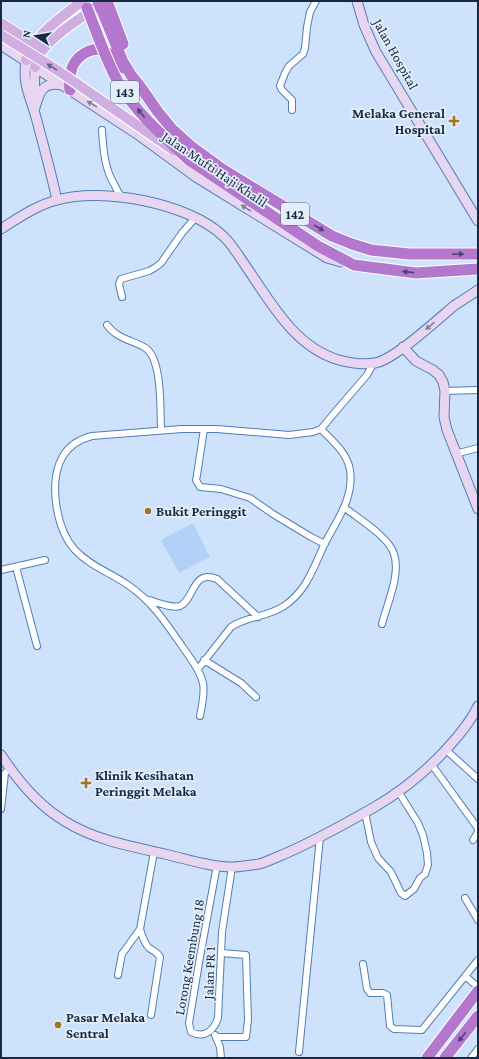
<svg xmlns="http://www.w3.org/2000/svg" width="479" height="1059" font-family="'Crimson Pro',serif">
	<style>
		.green { fill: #b2d1f9 }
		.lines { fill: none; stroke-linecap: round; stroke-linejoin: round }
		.street-casing { stroke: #517eb6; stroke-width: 8 }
		.secondary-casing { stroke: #517eb6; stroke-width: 11 }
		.primary-casing { stroke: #fff; stroke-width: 12 }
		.highway-casing { stroke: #fff; stroke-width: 13 }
		.street { stroke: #fff; stroke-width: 6 }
		.secondary { stroke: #e8d6f0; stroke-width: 9 }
		.primary { stroke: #d1aee2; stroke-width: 10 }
		.highway { stroke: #b378ce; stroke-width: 11 }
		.primary-bridge-casing { stroke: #fff; stroke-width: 12; stroke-linecap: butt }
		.highway-bridge-casing { stroke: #fff; stroke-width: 13; stroke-linecap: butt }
		.primary-bridge { stroke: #d1aee2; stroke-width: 10 }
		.highway-bridge { stroke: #b378ce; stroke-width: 11 }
		.oneway { fill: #6a6589 }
		.oneway2 { fill: #7f8098 }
		.oneway3 { fill: #4d4572 }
		.poi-dot { fill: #a27226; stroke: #e4eefb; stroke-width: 1.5 }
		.labels { text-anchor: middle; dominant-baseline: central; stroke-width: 3.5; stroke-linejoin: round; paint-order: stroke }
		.shield { fill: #e4eefb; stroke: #546478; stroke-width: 1 }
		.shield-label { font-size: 13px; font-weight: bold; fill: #162940 }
		.street-label { font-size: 14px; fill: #162940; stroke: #e4eefb }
		.poi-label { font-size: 14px; font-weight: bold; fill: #162940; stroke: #e4eefb; text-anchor: start }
	</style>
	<rect width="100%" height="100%" fill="#cee2fb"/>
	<path class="green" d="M 193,523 L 210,557 L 179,573 L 161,540 Z"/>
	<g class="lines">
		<g class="street-casing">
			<path id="street" d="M 292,110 L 292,100 L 282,90 L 280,86 L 285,73 L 289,66 L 303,54 L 305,48 L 307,27 L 310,12 L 316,1
				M 102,130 C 103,145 104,162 110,176 C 113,183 117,189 120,196
				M 122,297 L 119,284 L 121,279 L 149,271 L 156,267 L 161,263 L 182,233 L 196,217
				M 107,325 C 116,338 131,340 144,347 C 163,357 160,411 161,430
				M 445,391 L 478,390
				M 204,429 L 197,475 L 196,480 L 200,487 L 221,489 L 250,498 L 273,514 L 311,537 L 325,544
				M 455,454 L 478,448
				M 345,508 C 359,519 389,537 394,554 C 401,574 387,604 382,624
				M 16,567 L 37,646
				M 1,570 L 45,560
				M 145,599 C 154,601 172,609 180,606 C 195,599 192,569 217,579 L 258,617
				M 204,660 L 241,683 L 256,697
				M 198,669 L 231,627 C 247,616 268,617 284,606 C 307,591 314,566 325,543 C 337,520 354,498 350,470 C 347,452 332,441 321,429
				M 200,716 C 202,706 205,693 203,683 C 200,670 191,659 184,649 C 168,626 152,601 128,585 C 111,573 90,566 75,550 C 56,529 48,481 63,456 C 69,446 80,439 92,436 L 182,429 L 217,429 L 289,435 L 313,432 L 321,429 L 336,411 L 367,375 L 373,364
				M 446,750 L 478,779
				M 432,765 L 477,827 L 478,830
				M 1,809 L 5,773 L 10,768
				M 365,812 L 371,842 L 378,858 L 391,872 L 401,893 L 405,896 L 414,889 L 420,878 L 425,874 L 428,865 L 427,853 L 423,835 L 418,823 L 398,791
				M 473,840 L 478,832
				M 217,865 L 200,957 L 189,1023 L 191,1032 C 205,1039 214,1030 218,1018 L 222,932 L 232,867
				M 465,898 L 478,920
				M 363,964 L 367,989 L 370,993 L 383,993 L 387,995 L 390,1026 L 394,1029 L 422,1030 L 478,960
				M 118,975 L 122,954 L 140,929
				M 465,976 L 478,987
				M 151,1015 L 160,957 C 157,952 154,951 149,948 C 144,943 142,936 140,929 L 154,852
				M 215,1035 L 220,1047 L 221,1058
				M 217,1037 L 246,1037 L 248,1020 L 246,955 L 221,953
				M 299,1052 L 320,837
				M 471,1058 L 478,1049"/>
		</g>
		<g class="secondary-casing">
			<path id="secondary" d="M 357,1 L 364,25 L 376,52 L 478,221
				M 1,45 L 140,136 L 196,177 L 327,258 L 341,262
				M 26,60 C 22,86 31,97 37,121 C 44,147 51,173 57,200
				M 34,103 L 35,67
				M 34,111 C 39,94 41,81 62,85
				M 1,229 C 18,218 37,205 57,200 C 102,187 189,203 223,236 C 232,244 238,255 245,265 C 270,301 294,347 339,360 C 350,363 363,365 375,363 C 394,360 438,319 455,305 C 463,300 471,295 478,290
				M 403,347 L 416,361 L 433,370 L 439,375 L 443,382 L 445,391 L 444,417 L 447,430 L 478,509
				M 1,755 C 18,781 39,806 66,822 C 97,841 135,847 169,855 C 190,860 211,867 232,867 C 240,867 250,865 259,864 C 267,862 274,858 282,855 C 313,842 343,825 373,808 C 406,789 434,765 458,736 C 466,726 473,717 478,706"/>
		</g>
		<g class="primary-casing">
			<path id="primary" d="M 1,23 L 38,47
				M 26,60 C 34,35 62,17 82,1
				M 35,67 C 36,63 37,58 39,55 C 53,34 79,20 99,5"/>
		</g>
		<g class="highway-casing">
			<path id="highway" d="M 98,1 L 123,62 L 131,75 L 142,89 L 158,112 L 172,129 L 192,147 L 222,169 L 332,236 L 352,244 L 371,250 L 409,254 L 478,254
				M 107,1 L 123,44
				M 70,90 C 68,74 72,58 89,51 C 94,49 99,49 104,51 C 111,54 118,62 123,68
				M 189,160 L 318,246 L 354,265 L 416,273 L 478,269
				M 427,1058 L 478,991
				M 445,1058 L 478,1016"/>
		</g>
		<use href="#street" class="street"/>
		<use href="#secondary" class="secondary"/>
		<use href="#primary" class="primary"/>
		<use href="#highway" class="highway"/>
		<g class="primary-bridge-casing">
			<path id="primary-bridge" d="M 1,35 L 60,72 L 173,150"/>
		</g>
		<g class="highway-bridge-casing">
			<path id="highway-bridge" d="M 87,8 C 97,33 105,58 118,82 C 136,113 163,136 189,160"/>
		</g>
		<use href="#primary-bridge" class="primary-bridge"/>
		<use href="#highway-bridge" class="highway-bridge"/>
	</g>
	<defs><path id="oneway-solid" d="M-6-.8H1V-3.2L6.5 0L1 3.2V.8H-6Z"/></defs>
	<use class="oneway" href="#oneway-solid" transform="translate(52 67) rotate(-148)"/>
	<g class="oneway2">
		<use href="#oneway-solid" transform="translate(92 104) rotate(-149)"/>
		<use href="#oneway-solid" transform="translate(246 208) rotate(-148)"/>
		<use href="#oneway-solid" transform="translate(430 326) rotate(141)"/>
	</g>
	<g class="oneway3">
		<use href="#oneway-solid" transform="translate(141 113) rotate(-129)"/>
		<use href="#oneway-solid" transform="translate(319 228) rotate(31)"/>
		<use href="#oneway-solid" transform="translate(458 254) rotate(-1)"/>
		<use href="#oneway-solid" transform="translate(408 272) rotate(-174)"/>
		<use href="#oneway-solid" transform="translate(462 1037) rotate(128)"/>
	</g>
	<g class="poi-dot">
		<path d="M452 115h4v4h4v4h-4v4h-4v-4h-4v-4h4z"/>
		<circle cx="148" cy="511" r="4"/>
		<path d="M84 777h4v4h4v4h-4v4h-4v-4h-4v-4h4z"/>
		<circle cx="58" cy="1025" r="4"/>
	</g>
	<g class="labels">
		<g class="shield">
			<rect x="111" y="81" width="28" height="22" rx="3"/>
			<rect x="281" y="203" width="28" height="22" rx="3"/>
		</g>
		<g class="shield-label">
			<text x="125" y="92">143</text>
			<text x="295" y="214">142</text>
		</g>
		<g class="street-label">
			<text transform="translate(396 54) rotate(61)">Jalan Hospital</text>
			<text transform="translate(215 169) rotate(34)">Jalan Mufti Haji Khalil</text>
			<text transform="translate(189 957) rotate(-80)">Lorong Keembung 18</text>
			<text transform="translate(209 973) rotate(-88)">Jalan PR 1</text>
		</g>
		<g class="poi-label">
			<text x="445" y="113" text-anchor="end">Melaka General<tspan x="445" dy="16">Hospital</tspan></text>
			<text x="156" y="511">Bukit Peringgit</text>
			<text x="95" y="775">Klinik Kesihatan<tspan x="95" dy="16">Peringgit Melaka</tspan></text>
			<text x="66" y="1017">Pasar Melaka<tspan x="66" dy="16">Sentral</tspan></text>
		</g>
	</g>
	<rect width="479" height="1059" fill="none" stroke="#162940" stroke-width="4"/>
	<g transform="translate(36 36) rotate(282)" stroke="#e4eefb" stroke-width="3" paint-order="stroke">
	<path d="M0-3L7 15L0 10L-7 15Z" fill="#162940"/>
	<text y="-6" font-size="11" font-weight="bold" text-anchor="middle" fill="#162940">N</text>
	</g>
</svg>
